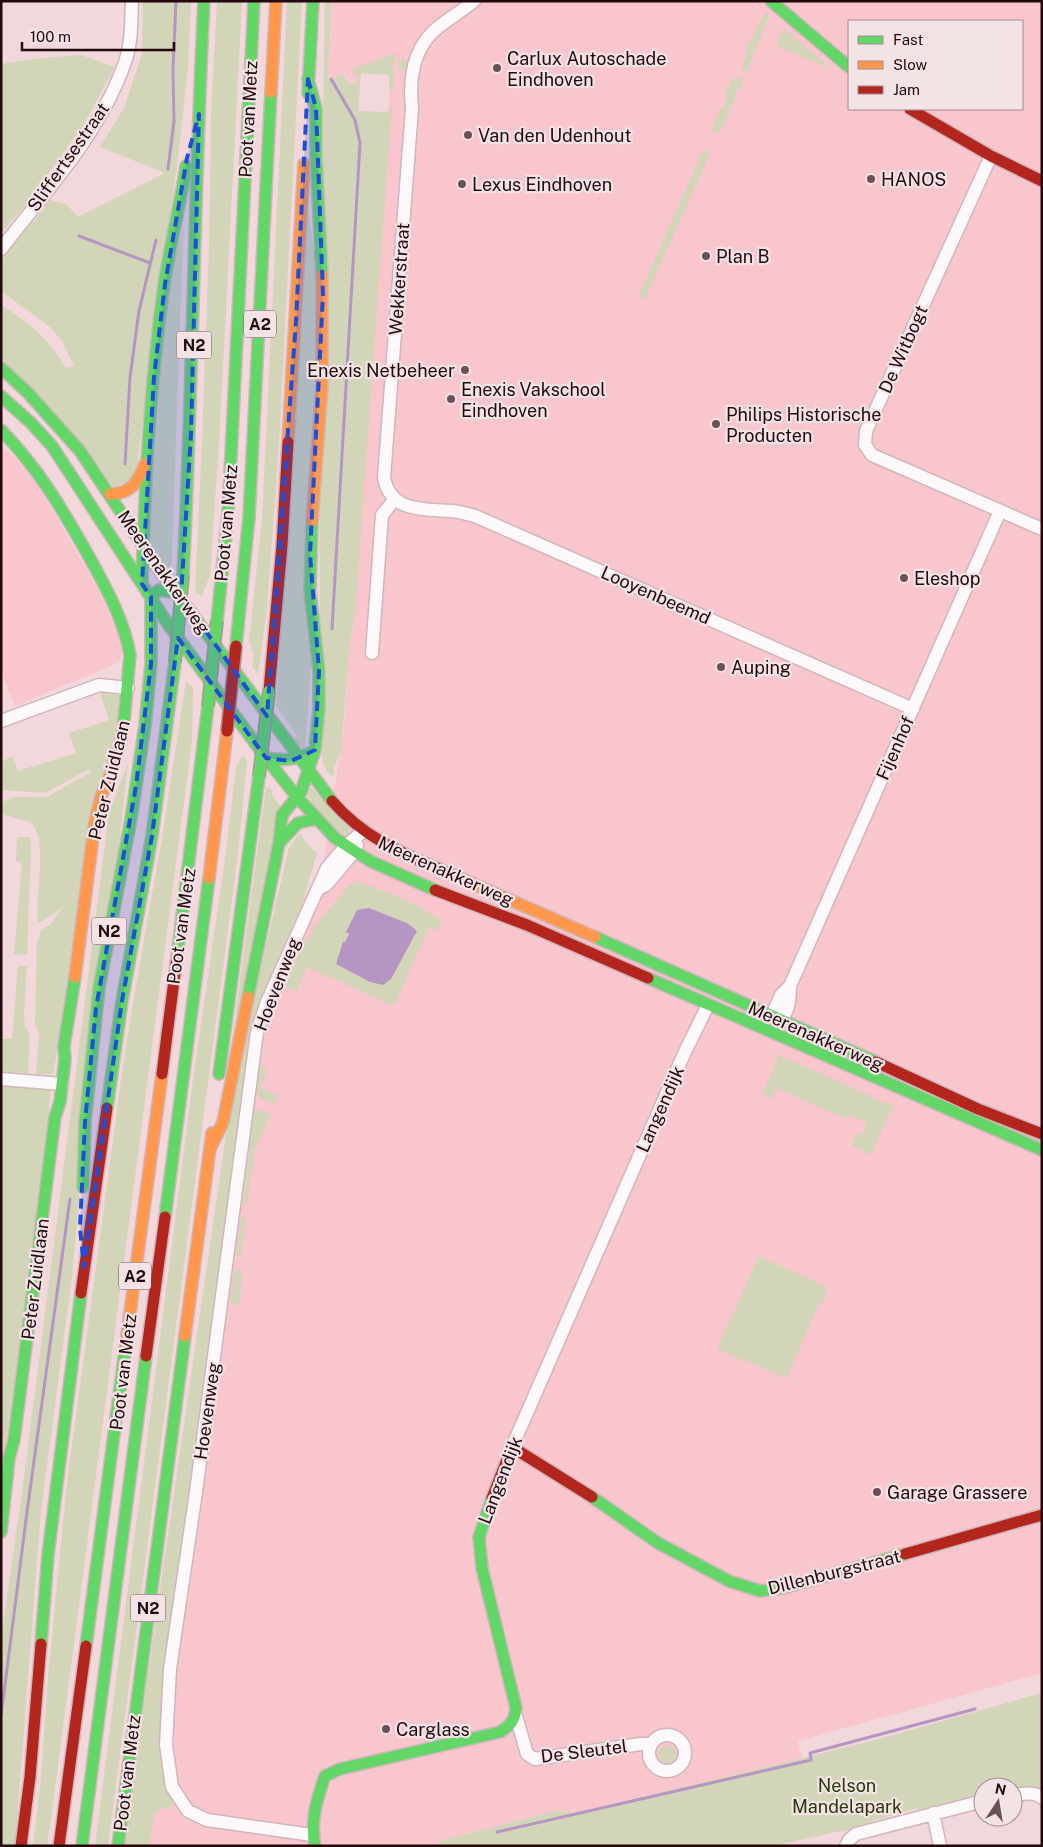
<svg xmlns="http://www.w3.org/2000/svg" width="1043" height="1847" font-family="'Public Sans',sans-serif">
	<style>
		.built { fill: #f9c6ce; fill-rule: evenodd }
		.green { fill: #d3d5b9 }
		.water { fill: #b596c2 }
		.lines { fill: none; stroke-linecap: round; stroke-linejoin: round }
		.stream { stroke: #b596c2; stroke-width: 3 }
		.street-casing { stroke: #d0b5ba; stroke-width: 15 }
		.fast-casing { stroke: #d0b5ba; stroke-width: 14 }
		.slow-casing { stroke: #d0b5ba; stroke-width: 14 }
		.jam-casing { stroke: #d0b5ba; stroke-width: 14 }
		.street { stroke: #fdf9fa; stroke-width: 12 }
		.fast { stroke: #63d668; stroke-width: 11 }
		.slow { stroke: #ff974d; stroke-width: 11 }
		.jam { stroke: #b3261e; stroke-width: 11 }
		.fast-bridge-casing { stroke: #ad969a; stroke-width: 14; stroke-linecap: butt }
		.jam-bridge-casing { stroke: #ad969a; stroke-width: 14; stroke-linecap: butt }
		.fast-bridge { stroke: #63d668; stroke-width: 11 }
		.jam-bridge { stroke: #b3261e; stroke-width: 11 }
		.marked { fill: #1d4ed8; fill-opacity: 0.2; stroke: #1d4ed8; stroke-width: 4; stroke-dasharray: 10 6; stroke-linejoin: round }
		.poi-dot { fill: #6b5056; stroke: #f4e3e5; stroke-width: 2 }
		.labels { text-anchor: middle; dominant-baseline: central; stroke-width: 4.5; stroke-linejoin: round; paint-order: stroke }
		.shield { fill: #f4e3e5; stroke: #624a4e; stroke-width: 1 }
		.shield-label { font-size: 16px; font-weight: bold; fill: #23080e }
		.poi-label { font-size: 18px; fill: #23080e; stroke: #f4e3e5; text-anchor: start }
		.street-label { font-size: 18px; fill: #23080e; stroke: #f4e3e5 }
		.park-label { font-size: 18px; fill: #283a09; stroke: #f4e3e5 }
	</style>
	<rect width="100%" height="100%" fill="#f2d7db"/>
	<path class="built" d="M 333,1 L 1042,1 L 1042,1673 L 798,1741 L 802,1758 L 577,1813 L 558,1810 L 439,1841 L 437,1846 L 143,1846 L 246,1024 L 291,922 L 323,863 L 344,728 L 360,477 L 380,252 L 392,58 L 354,70 L 358,80 L 349,84 L 345,73 L 328,79 ZM 849,21 L 1022,21 L 1022,109 L 849,109 Z
		M 1,444 L 30,474 L 58,519 L 96,586 L 123,643 L 120,662 L 15,706 L 1,671 Z"/>
	<path class="green" d="M 143,1 L 191,1 L 188,68 L 178,158 L 135,479 L 113,487 L 9,366 L 1,359 L 1,305 C 32,325 46,336 66,368 L 74,366 L 62,341 L 50,327 L 1,291 L 1,260 L 32,222 L 34,222 L 50,200 L 66,204 L 78,217 L 165,173 L 100,147 L 124,108 L 142,54 Z
		M 217,1 L 242,1 L 219,443 L 210,575 L 202,596 L 197,594 L 195,590 L 202,442 L 209,248 L 211,114 Z
		M 287,1 L 302,1 L 279,443 L 267,610 L 258,674 L 252,667 L 254,655 L 249,641 L 262,519 Z
		M 325,1 L 332,1 L 328,79 L 344,74 L 349,85 L 359,80 L 352,69 L 397,53 L 392,70 L 395,71 L 394,89 L 389,89 L 389,75 L 361,73 L 358,111 L 389,112 L 389,106 L 392,106 L 355,614 L 350,639 L 341,752 L 334,767 L 335,775 L 330,776 L 323,764 L 322,755 C 317,504 320,252 325,1 Z
		M 765,13 L 768,13 L 769,17 L 747,71 L 743,71 L 742,65 L 747,53 L 747,47 Z
		M 784,29 L 832,69 L 776,46 Z
		M 81,55 L 115,67 L 84,124 L 26,205 L 1,233 L 1,64 L 42,58 Z
		M 403,58 L 409,63 L 409,70 L 399,70 L 399,63 Z
		M 735,77 L 741,78 L 743,81 L 741,88 L 736,91 L 736,97 L 719,133 L 715,132 L 712,128 L 720,109 L 722,109 L 727,98 L 725,94 L 732,79 Z
		M 706,150 L 709,152 L 709,156 L 645,299 L 640,297 L 639,295 L 702,153 Z
		M 308,207 L 320,295 L 311,667 L 305,750 L 293,740 L 297,735 L 276,706 Z
		M 186,220 L 183,237 L 172,556 L 170,574 L 149,546 L 166,290 Z
		M 186,681 L 193,688 L 192,741 L 56,1781 L 47,1846 L 33,1846 L 41,1779 L 48,1677 L 67,1483 L 122,1073 L 133,1003 L 162,838 Z
		M 100,693 L 123,695 L 53,1074 L 36,1074 L 39,1033 L 35,1024 L 37,943 L 41,930 L 50,925 L 63,907 L 41,922 L 38,922 C 34,892 49,849 32,823 L 1,814 L 1,802 L 15,797 L 47,797 L 91,772 L 89,769 L 45,793 L 1,790 L 1,761 L 13,757 L 18,771 L 76,753 L 69,733 L 109,720 Z
		M 243,755 L 247,760 L 238,853 L 108,1846 L 95,1846 L 193,1080 L 226,852 L 236,766 Z
		M 128,763 L 79,1197 L 72,1277 L 41,1510 L 15,1846 L 1,1846 L 1,1638 L 22,1493 L 108,821 L 111,807 Z
		M 266,787 L 272,790 L 272,795 L 281,807 L 226,1085 Z
		M 311,787 L 347,826 L 352,837 L 349,840 L 323,820 L 307,794 Z
		M 300,833 L 308,845 L 317,853 L 302,904 L 261,998 L 250,1031 L 162,1700 C 162,1735 160,1773 174,1804 L 166,1810 L 161,1808 L 154,1815 L 149,1846 L 123,1846 L 233,1086 L 289,848 Z
		M 17,837 L 30,837 L 31,852 L 27,955 L 14,954 L 22,863 L 16,861 Z
		M 358,882 C 392,893 412,901 442,921 L 437,931 L 429,927 L 394,1006 L 307,967 L 297,991 L 284,986 L 304,943 L 319,921 L 349,885 Z
		M 18,966 L 27,966 L 24,1016 L 25,1025 L 30,1035 L 28,1073 L 1,1071 L 1,1039 L 12,1039 Z
		M 779,1055 L 893,1106 L 871,1155 L 851,1146 L 856,1133 L 862,1135 L 867,1123 L 850,1115 L 848,1120 L 777,1088 L 772,1099 L 762,1094 Z
		M 260,1065 L 267,1070 L 261,1087 L 278,1096 L 274,1104 L 263,1100 L 256,1094 Z
		M 1,1085 L 51,1089 L 43,1178 L 1,1480 Z
		M 254,1109 L 271,1114 L 255,1149 L 247,1206 L 243,1206 Z
		M 241,1217 L 246,1218 L 241,1257 L 236,1256 Z
		M 759,1256 L 827,1287 L 823,1303 L 819,1303 L 787,1378 L 717,1349 Z
		M 235,1270 L 243,1271 L 239,1306 L 230,1302 Z
		M 1042,1693 L 1042,1793 C 1031,1786 1025,1786 1013,1788 L 1013,1787 L 983,1787 L 983,1796 L 919,1813 L 918,1808 L 871,1821 L 872,1825 L 854,1830 L 841,1831 L 772,1846 L 437,1846 L 439,1841 L 558,1810 L 577,1813 L 868,1742 Z
		M658 1754a9 9 0 1 1 18 0a9 9 0 1 1-18 0Z"/>
	<path class="water" d="M 369,908 L 407,923 L 417,931 L 391,979 L 383,985 L 370,982 L 336,964 L 343,942 L 345,942 L 349,934 L 346,932 L 357,910 Z"/>
	<g class="lines">
		<path class="stream" d="M 331,79 L 355,120 L 360,143 L 332,629
			M 168,169 L 174,121 L 173,70 L 176,1
			M 79,236 L 150,263
			M 125,464 L 130,377 L 139,311 L 156,240
			M 1,1716 L 27,1512 L 70,1199
			M 497,1832 L 811,1760 L 810,1753 L 975,1709"/>
		<g class="street-casing">
			<path id="street" d="M 474,1 C 462,11 448,19 436,29 C 413,49 409,80 412,108 L 384,478 C 391,513 425,509 452,511 C 460,512 468,514 475,516 L 913,709
				M 991,156 L 866,431 L 865,445 L 872,455 L 1042,529
				M 1,249 C 46,191 101,132 125,62 C 132,43 131,21 132,1
				M 372,653 L 382,515 L 395,499
				M 1,721 L 99,685 L 128,688
				M 320,888 L 326,885 L 354,852 L 357,845
				M 772,1015 L 781,995 L 790,986 L 1000,511
				M 782,1019 C 789,1009 790,998 790,986
				M 1,1079 L 62,1084
				M 512,1447 L 683,1056 L 708,1005
				M 516,1716 L 527,1754 L 535,1759 L 641,1744 L 651,1744
				M649 1753a18 18 0 1 1 36 0a18 18 0 1 1-36 0Z
				M 1013,1795 C 1023,1794 1034,1791 1042,1798
				M 933,1813 L 940,1846
				M 312,1835 L 207,1820 L 188,1811 L 172,1787 L 166,1745 L 170,1669 L 196,1492 L 257,1032 L 267,1002 L 327,868 L 346,846 L 363,831
				M 846,1846 L 849,1840 L 856,1834 L 983,1801"/>
		</g>
		<g class="fast-casing">
			<path id="fast" d="M 771,1 L 849,67
				M 308,79 L 316,108 L 316,155 L 322,275
				M 308,93 L 313,1
				M 1,368 L 28,393 L 80,451 L 160,571 L 332,801
				M 1,396 L 31,423 L 52,446 L 168,624 L 266,758 L 297,797 L 335,838 L 370,861 L 435,890
				M 1,430 C 38,468 61,507 87,553 C 104,584 124,619 130,655 L 123,732
				M 183,575 C 193,384 194,192 204,1
				M 142,584 C 145,484 150,384 164,285 C 170,245 180,206 186,166
				M 217,621 L 228,515 L 254,1
				M 236,646 L 249,517 L 271,92
				M 266,758 C 284,761 299,760 315,750
				M 279,843 L 298,823 L 316,819
				M 595,937 L 876,1062
				M 177,957 L 208,706
				M 648,978 L 1042,1150
				M 248,997 L 279,843 L 282,815 L 301,792 L 315,750 L 319,708 L 319,671 L 310,591 L 312,521
				M 219,1074 L 259,776
				M 107,1108 L 122,1001 L 152,836 L 175,662
				M 83,1187 L 85,1122 L 99,988 L 131,819 L 145,725 L 151,664 L 151,597 L 159,590 L 178,593
				M 165,1217 L 209,878
				M 592,1497 L 658,1543 L 729,1581 L 760,1591 L 783,1588 L 905,1554
				M 1,1532 L 9,1458 L 14,1440 L 55,1117 L 60,1102 L 65,1059 L 64,1046 L 75,977
				M 41,1644 L 48,1555 L 81,1293
				M 86,1646 L 126,1343
				M 82,1846 L 146,1356
				M 118,1846 L 185,1336
				M 315,1846 C 310,1821 317,1799 325,1776 L 340,1769 L 500,1732 C 510,1726 515,1720 516,1708 L 482,1568 L 479,1537 L 492,1498"/>
		</g>
		<g class="slow-casing">
			<path id="slow" d="M 271,92 L 276,1
				M 288,442 L 304,164
				M 110,494 C 131,494 138,482 145,464
				M 312,521 L 322,385 L 322,275
				M 453,875 L 595,937
				M 209,878 L 227,731
				M 75,977 L 95,821 L 101,797 L 113,768 L 123,732
				M 210,1149 L 223,1122 L 248,997
				M 185,1336 L 212,1133
				M 126,1343 L 162,1074"/>
		</g>
		<g class="jam-casing">
			<path id="jam" d="M 910,109 L 991,156 L 1042,181
				M 269,691 L 282,545 L 288,442
				M 332,801 C 367,841 405,854 453,875
				M 435,890 L 527,925 L 648,978
				M 876,1062 L 978,1109 L 1042,1134
				M 162,1074 L 177,957
				M 81,1293 L 107,1108
				M 146,1356 L 165,1217
				M 492,1498 L 512,1447 L 592,1497
				M 905,1554 L 1042,1515
				M 21,1846 L 30,1777 L 41,1644
				M 59,1846 L 86,1646"/>
		</g>
		<use href="#street" class="street"/>
		<use href="#fast" class="fast"/>
		<use href="#slow" class="slow"/>
		<use href="#jam" class="jam"/>
		<g class="fast-bridge-casing">
			<path id="fast-bridge" d="M 175,662 L 183,575
				M 208,706 L 217,621
				M 259,776 L 269,691"/>
		</g>
		<g class="jam-bridge-casing">
			<path id="jam-bridge" d="M 227,731 L 236,646"/>
		</g>
		<use href="#fast-bridge" class="fast-bridge"/>
		<use href="#jam-bridge" class="jam-bridge"/>
	</g>
	<path class="marked" d="M 308,79 L 316,108 L 323,294 L 310,554 L 319,671 L 315,750 L 291,761 L 266,758 L 178,638 L 152,836 L 122,1001 L 84,1267 L 80,1228 L 85,1122 L 96,1008 L 136,786 L 151,664 L 151,597 L 142,584 L 154,377 L 165,284 L 187,158 L 199,114 L 191,434 L 181,597 L 267,716 L 296,321 Z"/>
	<g class="poi-dot">
		<circle cx="497" cy="68" r="5"/>
		<circle cx="468" cy="135" r="5"/>
		<circle cx="871" cy="179" r="5"/>
		<circle cx="462" cy="184" r="5"/>
		<circle cx="706" cy="256" r="5"/>
		<circle cx="465" cy="370" r="5"/>
		<circle cx="451" cy="399" r="5"/>
		<circle cx="716" cy="424" r="5"/>
		<circle cx="904" cy="578" r="5"/>
		<circle cx="721" cy="667" r="5"/>
		<circle cx="877" cy="1492" r="5"/>
		<circle cx="386" cy="1729" r="5"/>
	</g>
	<g class="labels">
		<g class="shield">
			<rect x="244" y="310.5" width="32" height="27" rx="4"/>
			<rect x="176.5" y="331.5" width="35" height="27" rx="4"/>
			<rect x="91.5" y="917.5" width="35" height="27" rx="4"/>
			<rect x="119" y="1262.5" width="32" height="27" rx="4"/>
			<rect x="130.5" y="1594.5" width="35" height="27" rx="4"/>
		</g>
		<g class="shield-label">
			<text x="260" y="324">A2</text>
			<text x="194" y="345">N2</text>
			<text x="109" y="931">N2</text>
			<text x="135" y="1276">A2</text>
			<text x="148" y="1608">N2</text>
		</g>
		<g class="poi-label">
			<text x="507" y="58">Carlux Autoschade<tspan x="507" dy="21">Eindhoven</tspan></text>
			<text x="478" y="135">Van den Udenhout</text>
			<text x="881" y="179">HANOS</text>
			<text x="472" y="184">Lexus Eindhoven</text>
			<text x="716" y="256">Plan B</text>
			<text x="455" y="370" text-anchor="end">Enexis Netbeheer</text>
			<text x="461" y="389">Enexis Vakschool<tspan x="461" dy="21">Eindhoven</tspan></text>
			<text x="726" y="414">Philips Historische<tspan x="726" dy="21">Producten</tspan></text>
			<text x="914" y="578">Eleshop</text>
			<text x="731" y="667">Auping</text>
			<text x="887" y="1492">Garage Grassere</text>
			<text x="396" y="1729">Carglass</text>
		</g>
		<g class="street-label">
			<text transform="translate(248 119) rotate(-87)">Poot van Metz</text>
			<text transform="translate(68 157) rotate(-55)">Sliffertsestraat</text>
			<text transform="translate(399 279) rotate(-86)">Wekkerstraat</text>
			<text transform="translate(903 349) rotate(-66)">De Witbogt</text>
			<text transform="translate(226 523) rotate(-85)">Poot van Metz</text>
			<text transform="translate(164 572) rotate(55)">Meerenakkerweg</text>
			<text transform="translate(656 595) rotate(24)">Looyenbeemd</text>
			<text transform="translate(895 748) rotate(-66)">Fijenhof</text>
			<text transform="translate(109 780) rotate(-76)">Peter Zuidlaan</text>
			<text transform="translate(446 871) rotate(24)">Meerenakkerweg</text>
			<text transform="translate(181 926) rotate(-82)">Poot van Metz</text>
			<text transform="translate(277 984) rotate(-69)">Hoevenweg</text>
			<text transform="translate(816 1036) rotate(24)">Meerenakkerweg</text>
			<text transform="translate(660 1109) rotate(-66)">Langendijk</text>
			<text transform="translate(35 1279) rotate(-83)">Peter Zuidlaan</text>
			<text transform="translate(123 1372) rotate(-83)">Poot van Metz</text>
			<text transform="translate(207 1411) rotate(-82)">Hoevenweg</text>
			<text transform="translate(500 1480) rotate(-69)">Langendijk</text>
			<text transform="translate(834 1572) rotate(-14)">Dillenburgstraat</text>
			<text transform="translate(584 1751) rotate(-7)">De Sleutel</text>
			<text transform="translate(127 1773) rotate(-83)">Poot van Metz</text>
		</g>
		<g class="park-label">
			<text x="847" y="1785">Nelson<tspan x="847" dy="21">Mandelapark</tspan></text>
		</g>
	</g>
	<rect width="1043" height="1847" fill="none" stroke="#23080e" stroke-width="5"/>
	<rect x="848" y="20" width="175" height="90" fill="#f4e3e5" stroke="#a08b8f"/>
	<rect x="858" y="36" width="25" height="8" fill="#63d668" stroke="#a08b8f"/>
	<text x="893" y="45" font-size="15" fill="#23080e">Fast</text>
	<rect x="858" y="61" width="25" height="8" fill="#ff974d" stroke="#a08b8f"/>
	<text x="893" y="70" font-size="15" fill="#23080e">Slow</text>
	<rect x="858" y="86" width="25" height="8" fill="#b3261e" stroke="#a08b8f"/>
	<text x="893" y="95" font-size="15" fill="#23080e">Jam</text>
	<g transform="translate(998 1802) rotate(12)"><circle r="24" fill="#f4e3e5" stroke="#a08b8f"/>
	<path d="M0-4L9 19L0 12L-9 19Z" fill="#6b5056"/>
	<text y="-8" font-size="14" font-weight="bold" text-anchor="middle" fill="#23080e">N</text>
	</g>
	<path d="M22 42v8h152v-8" fill="none" stroke="#23080e" stroke-width="2.5"/>
	<text x="30" y="42" font-size="15" fill="#23080e" stroke="#f4e3e5" stroke-width="4" paint-order="stroke">100 m</text>
</svg>
